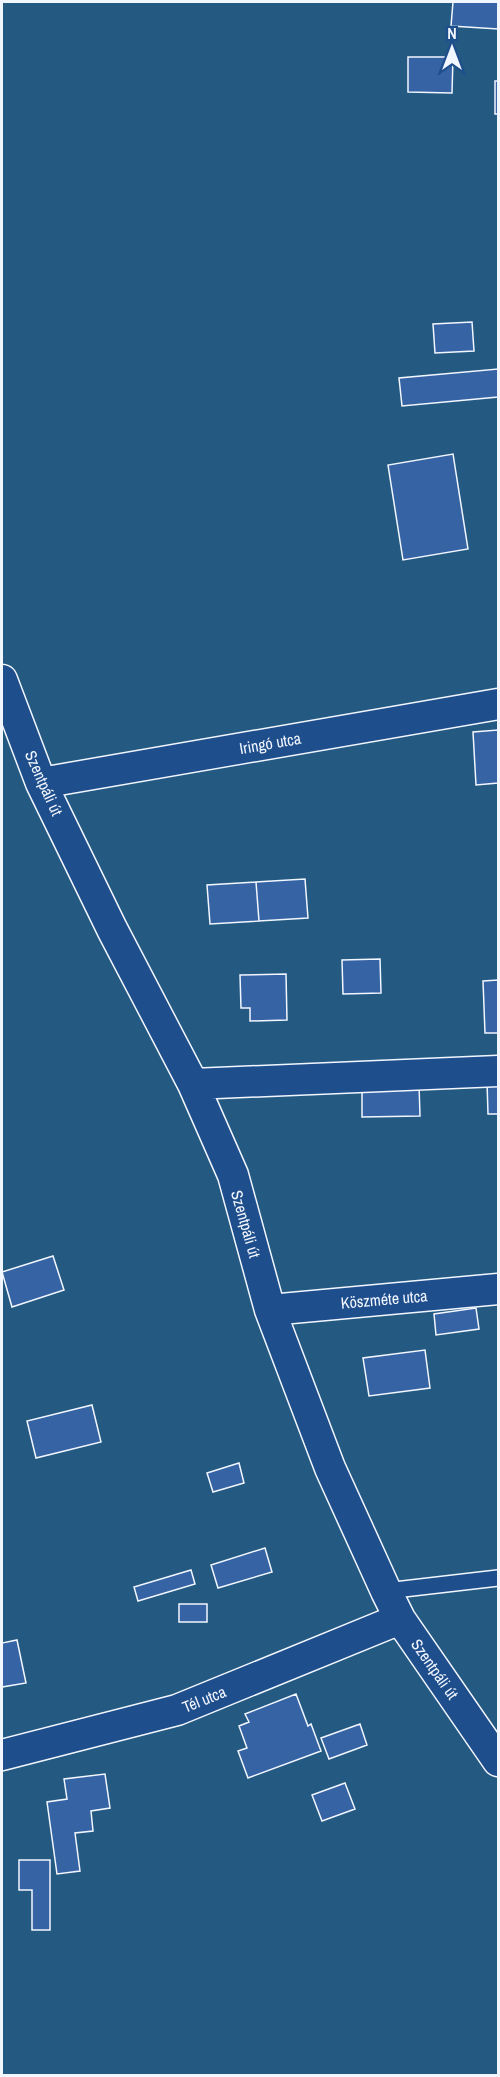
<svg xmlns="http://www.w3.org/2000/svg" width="500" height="2077" font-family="'Archivo Narrow',sans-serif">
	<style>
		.green { fill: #245a82; stroke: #a8bbd7; stroke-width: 1.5 }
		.building { fill: #3563a3; stroke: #f2f6ff; stroke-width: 1.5 }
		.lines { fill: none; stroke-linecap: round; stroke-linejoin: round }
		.service-casing { stroke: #f2f6ff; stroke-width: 18 }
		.minor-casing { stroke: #f2f6ff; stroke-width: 33 }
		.service { stroke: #1f4e8c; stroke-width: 15 }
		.minor { stroke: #1f4e8c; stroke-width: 30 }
		.labels { text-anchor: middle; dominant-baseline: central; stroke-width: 4.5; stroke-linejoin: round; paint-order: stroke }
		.street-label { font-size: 16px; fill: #f2f6ff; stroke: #1f4e8c }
	</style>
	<rect width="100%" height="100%" fill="#1f4e8c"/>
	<path class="green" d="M 2,2 L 498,2 L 498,2075 L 2,2076 Z"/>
	<path class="building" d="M 453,2 L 498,2 L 498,29 L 451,26 Z
		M 408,57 L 453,57 L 452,93 L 408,92 Z
		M 495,81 L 498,81 L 498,114 L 495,114 Z
		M 472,322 L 474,351 L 435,353 L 433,324 Z
		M 498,369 L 498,397 L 402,406 L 399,378 Z
		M 453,454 L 468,549 L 403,560 L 388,465 Z
		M 498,730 L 498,783 L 476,785 L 473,732 Z
		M 305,879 L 308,918 L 259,921 L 256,882 Z
		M 256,882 L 259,921 L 210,924 L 207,885 Z
		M 380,959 L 381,993 L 343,994 L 342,960 Z
		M 286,974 L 287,1020 L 250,1021 L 250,1008 L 241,1008 L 240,975 Z
		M 498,980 L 498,1033 L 485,1033 L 483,981 Z
		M 487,1082 L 498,1082 L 498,1114 L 488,1114 Z
		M 419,1084 L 420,1116 L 362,1117 L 362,1086 Z
		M 53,1256 L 64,1290 L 12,1307 L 2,1272 Z
		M 476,1308 L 479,1329 L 436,1335 L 434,1314 Z
		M 425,1350 L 430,1388 L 369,1396 L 363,1358 Z
		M 92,1405 L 101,1442 L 36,1458 L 27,1421 Z
		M 239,1463 L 244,1483 L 213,1492 L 207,1473 Z
		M 265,1548 L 272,1572 L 218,1588 L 211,1565 Z
		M 191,1570 L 195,1584 L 138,1601 L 134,1587 Z
		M 179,1604 L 207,1604 L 207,1622 L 179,1622 Z
		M 17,1640 L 26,1683 L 2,1687 L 2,1643 Z
		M 296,1694 L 308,1726 L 311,1724 L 321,1751 L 248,1778 L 238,1751 L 247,1748 L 239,1726 L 249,1722 L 245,1714 Z
		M 360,1724 L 367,1745 L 329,1759 L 321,1738 Z
		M 105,1774 L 110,1808 L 91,1811 L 93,1831 L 75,1833 L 80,1871 L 57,1874 L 47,1802 L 67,1799 L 64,1779 Z
		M 345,1783 L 355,1809 L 322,1821 L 312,1795 Z
		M 19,1860 L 50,1860 L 50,1930 L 32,1930 L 32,1890 L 19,1890 Z"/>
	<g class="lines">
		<g class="service-casing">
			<path id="service" d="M 386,1591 L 498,1578"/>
		</g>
		<g class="minor-casing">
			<path id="minor" d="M 2,680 L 41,783 L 112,929 L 193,1084 L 233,1175 L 270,1310 L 330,1468 L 386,1591 L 400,1619 L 498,1761
				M 41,783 L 498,704
				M 193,1084 L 498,1071
				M 270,1310 L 498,1289
				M 2,1755 L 177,1710 L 400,1619"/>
		</g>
		<use href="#service" class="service"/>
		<use href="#minor" class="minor"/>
	</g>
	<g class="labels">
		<g class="street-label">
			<text transform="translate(270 743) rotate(-10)">Iringó utca</text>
			<text transform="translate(44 783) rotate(66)">Szentpáli út</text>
			<text transform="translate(246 1224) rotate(74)">Szentpáli út</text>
			<text transform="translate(384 1299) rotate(-5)">Köszméte utca</text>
			<text transform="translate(435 1669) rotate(55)">Szentpáli út</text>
			<text transform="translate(204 1699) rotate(-22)">Tél utca</text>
		</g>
	</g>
	<rect width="500" height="2077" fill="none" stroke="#f2f6ff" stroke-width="6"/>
	<g transform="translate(452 48)" stroke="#1f4e8c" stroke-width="4.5" paint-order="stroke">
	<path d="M0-4.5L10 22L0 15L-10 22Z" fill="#f2f6ff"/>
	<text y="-9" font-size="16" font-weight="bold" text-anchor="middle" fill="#f2f6ff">N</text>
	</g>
</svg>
